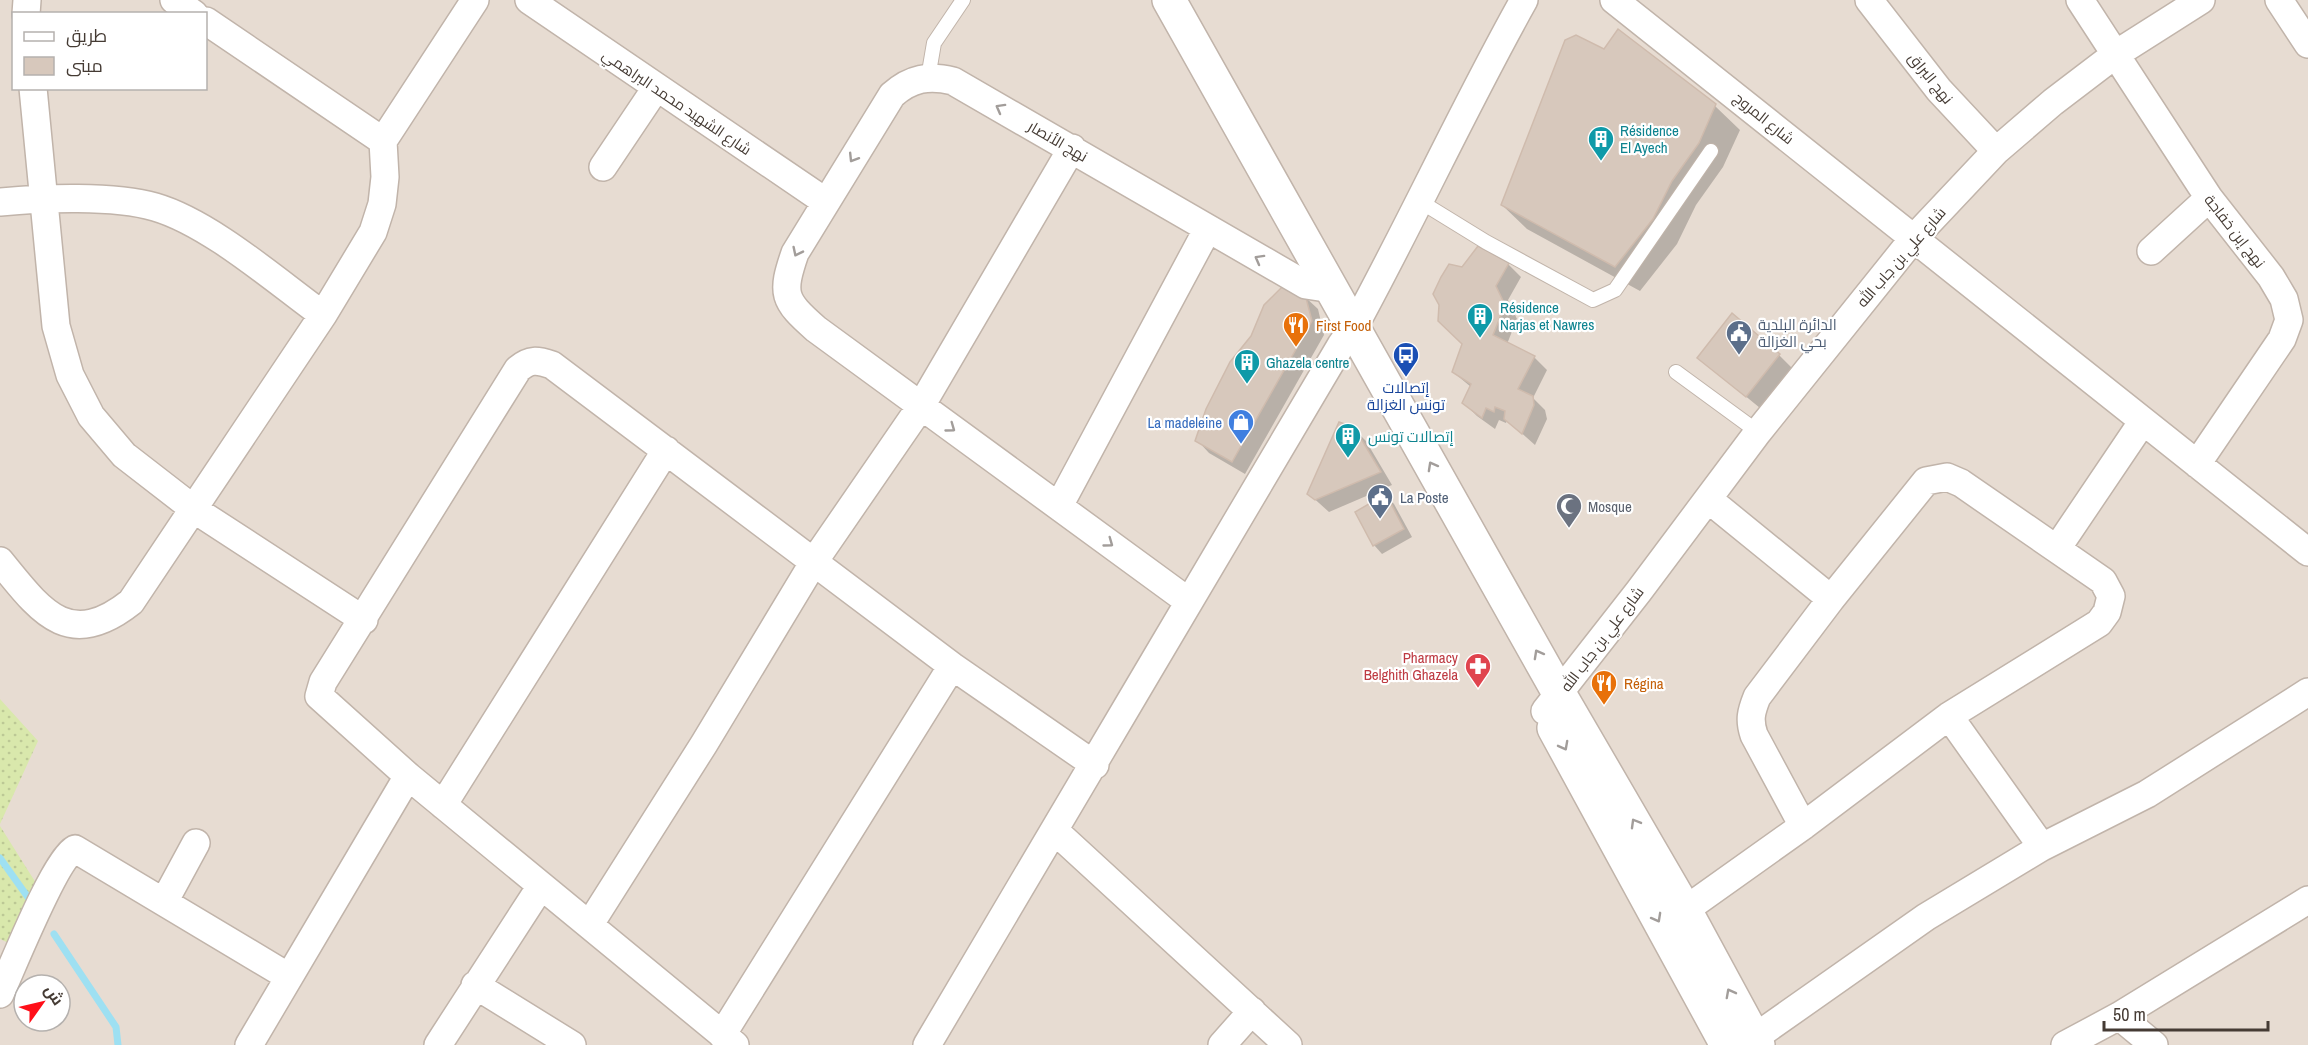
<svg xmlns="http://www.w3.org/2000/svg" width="2308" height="1045" font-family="'Archivo Narrow',Cairo,sans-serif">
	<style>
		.residential { fill: #e7dcd2; fill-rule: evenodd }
		.grass { fill: url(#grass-dots) }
		.shadow { fill: #0003 }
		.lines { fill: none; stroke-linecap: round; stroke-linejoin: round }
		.stream { stroke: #9ee0f2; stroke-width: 7 }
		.building { fill: #d7c8bc; stroke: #cfbbad; stroke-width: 1.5 }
		.service-casing { stroke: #c1b4aa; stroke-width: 16 }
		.minor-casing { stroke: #c1b4aa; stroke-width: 30 }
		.tertiary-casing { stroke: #c1b4aa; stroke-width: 36 }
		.service { stroke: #fff; stroke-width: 14 }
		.minor { stroke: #fff; stroke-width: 27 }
		.tertiary { stroke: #fff; stroke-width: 33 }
		.oneway { stroke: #a29d9a }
		.labels { text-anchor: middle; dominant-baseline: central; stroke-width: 4.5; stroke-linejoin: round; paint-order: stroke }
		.street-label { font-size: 15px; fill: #453b34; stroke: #fff }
		.culture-label { font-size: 15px; fill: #0d838f; stroke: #fff; text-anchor: start }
		.service-label { font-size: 15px; fill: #4e5e75; stroke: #fff; text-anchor: start }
		.food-label { font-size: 15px; fill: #c56008; stroke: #fff; text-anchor: start }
		.transit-label { font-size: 15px; fill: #164399; stroke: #fff }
		.shop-label { font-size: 15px; fill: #366cbe; stroke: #fff; text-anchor: end }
		.worship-label { font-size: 15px; fill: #5b616d; stroke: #fff; text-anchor: start }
		.health-label { font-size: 15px; fill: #be3a42; stroke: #fff; text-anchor: end }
	</style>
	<defs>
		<pattern id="grass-dots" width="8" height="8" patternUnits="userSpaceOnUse" patternTransform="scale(1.5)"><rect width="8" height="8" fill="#d9e8ac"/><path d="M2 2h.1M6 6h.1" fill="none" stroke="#bcc895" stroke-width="1.8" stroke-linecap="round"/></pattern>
	</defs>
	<rect width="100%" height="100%" fill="#f3ece4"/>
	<path class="residential" d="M 0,0 L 2308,0 L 2308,1045 L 0,1045 ZM 14,14 L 206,14 L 206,88 L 14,88 ZM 24,985 L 60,985 L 60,1021 L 24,1021 Z"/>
	<path class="grass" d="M 0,699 L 38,741 L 0,824 Z
		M 0,826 L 41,891 L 13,945 L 0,939 Z"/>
	<path class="shadow" d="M 1605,51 L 1715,106 L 1740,130 L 1723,167 L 1696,205 L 1677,244 L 1640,291 L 1527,229 L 1502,205 Z
		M 1479,248 L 1508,264 L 1521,277 L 1508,300 L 1517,319 L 1507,344 L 1534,357 L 1547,370 L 1533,398 L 1545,410 L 1547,419 L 1535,445 L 1507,420 L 1506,423 L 1499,420 L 1495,429 L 1477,416 L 1464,403 L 1471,387 L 1453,372 L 1464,344 L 1462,268 Z
		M 1304,296 L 1318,309 L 1324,335 L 1245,474 L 1209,453 L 1197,440 Z
		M 1779,355 L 1792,368 L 1760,408 L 1699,358 Z
		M 1353,428 L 1366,441 L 1392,485 L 1329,512 L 1309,494 Z
		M 1386,496 L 1394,504 L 1412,537 L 1382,554 L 1374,545 L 1357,512 Z"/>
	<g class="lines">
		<path class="stream" d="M 0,858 L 32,903
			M 54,934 L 116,1027 L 118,1045"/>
	</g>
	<path class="building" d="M 1618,29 L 1716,104 L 1699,143 L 1672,181 L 1653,219 L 1615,267 L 1501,205 L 1565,40 L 1576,35 L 1604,49 Z
		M 1478,246 L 1509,263 L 1496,286 L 1505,305 L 1493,335 L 1535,356 L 1518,389 L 1533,396 L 1534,405 L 1522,434 L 1504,419 L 1505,411 L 1495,407 L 1494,412 L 1486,408 L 1482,418 L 1462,403 L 1471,384 L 1452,372 L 1462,344 L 1438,321 L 1439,305 L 1433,294 L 1441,277 L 1449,264 L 1462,267 Z
		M 1283,286 L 1305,294 L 1312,321 L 1232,462 L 1195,441 L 1206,409 L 1230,362 L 1251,336 L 1264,305 Z
		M 1732,313 L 1780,354 L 1746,397 L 1697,358 Z
		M 1339,422 L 1354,427 L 1381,472 L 1315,500 L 1307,494 Z
		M 1386,494 L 1404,529 L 1373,546 L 1355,512 Z"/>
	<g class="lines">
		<g class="service-casing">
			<path id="service" d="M 928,78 L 934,43 L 963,0
				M 1421,202 L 1486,242 L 1593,300 L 1615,290 L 1711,151
				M 1676,372 L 1758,432"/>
		</g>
		<g class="minor-casing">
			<path id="minor" d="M 174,0 L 194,14
				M 529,0 L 826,202
				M 1614,0 L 2308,552
				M 1869,0 L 1939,90 L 1996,151
				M 2080,0 L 2209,198 L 2271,277 L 2284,299 L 2289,320 L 2282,339 L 2197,464
				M 2279,0 L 2308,44
				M 26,14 L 27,0
				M 206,21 L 383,141
				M 33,88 L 56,326 L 70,375 L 91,416 L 124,455 L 195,510 L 364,620
				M 603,167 L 656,88
				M 0,202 C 42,198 114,195 155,207 C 210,223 276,281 323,315
				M 2151,251 L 2209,198
				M 1708,499 L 1831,599
				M 1059,506 L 1207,230
				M 2058,547 L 2143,421
				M 0,561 C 40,610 68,652 131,602 L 323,315 L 373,232 L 382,204 L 385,177 L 383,141 L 475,0
				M 1188,601 L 816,329 C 783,300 781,294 795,253 L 892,95 C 911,78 929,75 953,81 L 1306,285 L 1332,289
				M 1545,711 L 1639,591 L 1758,432 L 1913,239 L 1996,151 L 2053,102 L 2116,54 L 2201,0
				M 1949,716 L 2042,847
				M 443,805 L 666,450
				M 1055,831 L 1288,1045
				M 164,902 L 196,843
				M 1685,910 L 1803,826 L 1949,716 L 2099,623 L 2107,612 L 2111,596 L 2103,581 L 1961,483 L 1947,477 L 1926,481 L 1831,599 L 1757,697 C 1751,712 1749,720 1754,735 L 1803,826
				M 590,924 L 704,744 L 815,560 L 921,406 L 1072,148
				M 475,985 L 572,1045
				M 0,994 C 12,968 55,859 75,849 L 289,977
				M 2119,1016 L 2154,1045
				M 722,1035 L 952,666
				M 1754,1038 L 1926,917 L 2042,847 L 2147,794 L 2308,692
				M 249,1045 L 408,776
				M 438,1045 L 541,886
				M 735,1045 L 408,776 L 319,696 L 323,682 L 518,369 C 530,359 537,360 552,365 L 952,666 L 1095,765
				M 927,1045 C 1066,812 1202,578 1341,345 L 1354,327 C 1413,219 1464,107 1524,0
				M 1222,1045 L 1252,1011
				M 2065,1045 L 2119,1016 L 2308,900"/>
		</g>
		<g class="tertiary-casing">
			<path id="tertiary" d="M 1169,0 L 1560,695 L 1685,910 L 1758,1045
				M 1554,728 L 1727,1045"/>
		</g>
		<use href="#service" class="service"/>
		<use href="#minor" class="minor"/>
		<use href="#tertiary" class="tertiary"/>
	</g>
	<defs><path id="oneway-chevron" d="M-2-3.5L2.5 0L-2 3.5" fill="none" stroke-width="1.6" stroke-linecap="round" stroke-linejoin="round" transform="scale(1.5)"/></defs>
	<g class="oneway">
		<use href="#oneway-chevron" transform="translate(1000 108) rotate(-151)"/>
		<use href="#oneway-chevron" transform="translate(853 158) rotate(122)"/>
		<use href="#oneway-chevron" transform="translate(797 252) rotate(116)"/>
		<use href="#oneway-chevron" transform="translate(1259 259) rotate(-151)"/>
		<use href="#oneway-chevron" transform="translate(951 428) rotate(36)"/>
		<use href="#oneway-chevron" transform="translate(1432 466) rotate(-119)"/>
		<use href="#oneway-chevron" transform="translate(1109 543) rotate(36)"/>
		<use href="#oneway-chevron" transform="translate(1538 654) rotate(-119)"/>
		<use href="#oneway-chevron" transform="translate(1564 746) rotate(62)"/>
		<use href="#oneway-chevron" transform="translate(1635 823) rotate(-120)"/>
		<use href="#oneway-chevron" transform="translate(1657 918) rotate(61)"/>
		<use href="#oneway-chevron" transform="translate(1730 993) rotate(-118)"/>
	</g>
	<defs>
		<g id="building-pin" transform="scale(1.35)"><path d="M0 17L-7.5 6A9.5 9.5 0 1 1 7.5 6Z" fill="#0f9aa8" stroke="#fff"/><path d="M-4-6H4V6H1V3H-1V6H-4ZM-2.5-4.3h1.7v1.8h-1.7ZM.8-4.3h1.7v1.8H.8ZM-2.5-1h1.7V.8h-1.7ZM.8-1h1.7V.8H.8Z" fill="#fff"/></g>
		<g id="restaurant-pin" transform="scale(1.35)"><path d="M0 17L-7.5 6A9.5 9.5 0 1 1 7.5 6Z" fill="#e8710a" stroke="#fff"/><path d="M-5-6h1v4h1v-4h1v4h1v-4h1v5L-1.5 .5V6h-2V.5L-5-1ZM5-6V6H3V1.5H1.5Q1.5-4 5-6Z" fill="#fff"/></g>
		<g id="civic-pin" transform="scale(1.35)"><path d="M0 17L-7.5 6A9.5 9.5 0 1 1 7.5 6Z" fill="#5c6f8a" stroke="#fff"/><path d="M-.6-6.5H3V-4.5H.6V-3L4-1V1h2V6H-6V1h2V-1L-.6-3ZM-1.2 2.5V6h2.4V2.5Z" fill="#fff"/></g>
		<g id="bus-pin" transform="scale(1.35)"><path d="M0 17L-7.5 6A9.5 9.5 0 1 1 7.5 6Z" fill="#1a4fb4" stroke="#fff"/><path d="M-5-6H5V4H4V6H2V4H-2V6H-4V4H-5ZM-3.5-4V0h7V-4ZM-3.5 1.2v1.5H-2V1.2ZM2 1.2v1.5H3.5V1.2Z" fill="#fff"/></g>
		<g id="shop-pin" transform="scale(1.35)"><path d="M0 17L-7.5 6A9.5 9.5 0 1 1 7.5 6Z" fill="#3f7fe0" stroke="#fff"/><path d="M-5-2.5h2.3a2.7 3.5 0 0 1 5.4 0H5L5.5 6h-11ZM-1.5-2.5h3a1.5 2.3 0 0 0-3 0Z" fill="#fff"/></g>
		<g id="mosque-pin" transform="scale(1.35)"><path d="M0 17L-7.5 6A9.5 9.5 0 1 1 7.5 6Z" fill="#6b7280" stroke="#fff"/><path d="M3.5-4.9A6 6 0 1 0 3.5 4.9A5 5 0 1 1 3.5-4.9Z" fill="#fff"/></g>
		<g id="pharmacy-pin" transform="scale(1.35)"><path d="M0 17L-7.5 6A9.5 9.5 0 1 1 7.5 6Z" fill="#e0444e" stroke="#fff"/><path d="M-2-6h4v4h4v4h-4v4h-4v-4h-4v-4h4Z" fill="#fff"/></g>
	</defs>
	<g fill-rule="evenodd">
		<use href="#building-pin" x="1601" y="139"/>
		<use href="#building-pin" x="1480" y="316"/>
		<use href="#restaurant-pin" x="1296" y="325"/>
		<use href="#civic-pin" x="1739" y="333"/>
		<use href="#bus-pin" x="1406" y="355"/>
		<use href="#building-pin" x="1247" y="362"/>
		<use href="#shop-pin" x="1241" y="422"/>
		<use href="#building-pin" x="1348" y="436"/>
		<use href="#civic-pin" x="1380" y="497"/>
		<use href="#mosque-pin" x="1569" y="506"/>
		<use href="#pharmacy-pin" x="1478" y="666"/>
		<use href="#restaurant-pin" x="1604" y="683"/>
	</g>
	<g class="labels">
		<g class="street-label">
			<text transform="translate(1931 78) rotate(51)">نهج البراق</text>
			<text transform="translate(677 102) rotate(34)">شارع الشهيد محمد البراهمي</text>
			<text transform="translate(1764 118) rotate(39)">شارع المروج</text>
			<text transform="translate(1058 141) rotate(30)">نهج الأنصار</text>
			<text transform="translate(2235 231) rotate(52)">نهج إبن خفاجة</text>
			<text transform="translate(1901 257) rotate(-49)">شارع علي بن جاب الله</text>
			<text transform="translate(1602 639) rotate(-53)">شارع علي بن جاب الله</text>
		</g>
		<g class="culture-label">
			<text x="1620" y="130">Résidence<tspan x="1620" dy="17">El Ayech</tspan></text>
			<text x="1500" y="307">Résidence<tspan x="1500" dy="17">Narjas et Nawres</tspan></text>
			<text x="1266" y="362">Ghazela centre</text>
			<text x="1368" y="436">إتصالات تونس</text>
		</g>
		<g class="service-label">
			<text x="1758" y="324">الدائرة البلدية<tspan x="1758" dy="17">بحي الغزالة</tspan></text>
			<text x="1400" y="497">La Poste</text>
		</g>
		<g class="food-label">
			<text x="1316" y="325">First Food</text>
			<text x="1624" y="683">Régina</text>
		</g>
		<g class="transit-label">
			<text x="1406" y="387">إتصالات<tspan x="1406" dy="17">تونس الغزالة</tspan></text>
		</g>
		<g class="shop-label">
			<text x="1222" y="422">La madeleine</text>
		</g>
		<g class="worship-label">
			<text x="1588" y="506">Mosque</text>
		</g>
		<g class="health-label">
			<text x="1458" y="657">Pharmacy<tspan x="1458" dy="17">Belghith Ghazela</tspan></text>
		</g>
	</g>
	<rect x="12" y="12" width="195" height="78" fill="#ffffff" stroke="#b5b1ae" stroke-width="1.5"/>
	<rect x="24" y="32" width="30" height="9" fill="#ffffff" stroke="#b5b1ae" stroke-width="1.5"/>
	<text x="66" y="42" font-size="18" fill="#453b34">طريق</text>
	<rect x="24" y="57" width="30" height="18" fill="#d7c8bc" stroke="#b5b1ae" stroke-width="1.5"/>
	<text x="66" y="72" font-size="18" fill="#453b34">مبنى</text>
	<g transform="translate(42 1003) rotate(56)"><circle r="28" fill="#ffffff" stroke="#b5b1ae" stroke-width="1.5"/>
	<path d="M0-4.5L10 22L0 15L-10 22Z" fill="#ff0f19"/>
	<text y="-9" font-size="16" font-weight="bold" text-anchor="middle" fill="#453b34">ش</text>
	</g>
	<path d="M2104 1021v9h164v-9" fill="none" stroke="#453b34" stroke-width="3"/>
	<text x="2113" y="1021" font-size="18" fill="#453b34" stroke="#ffffff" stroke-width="4.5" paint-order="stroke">50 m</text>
</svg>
